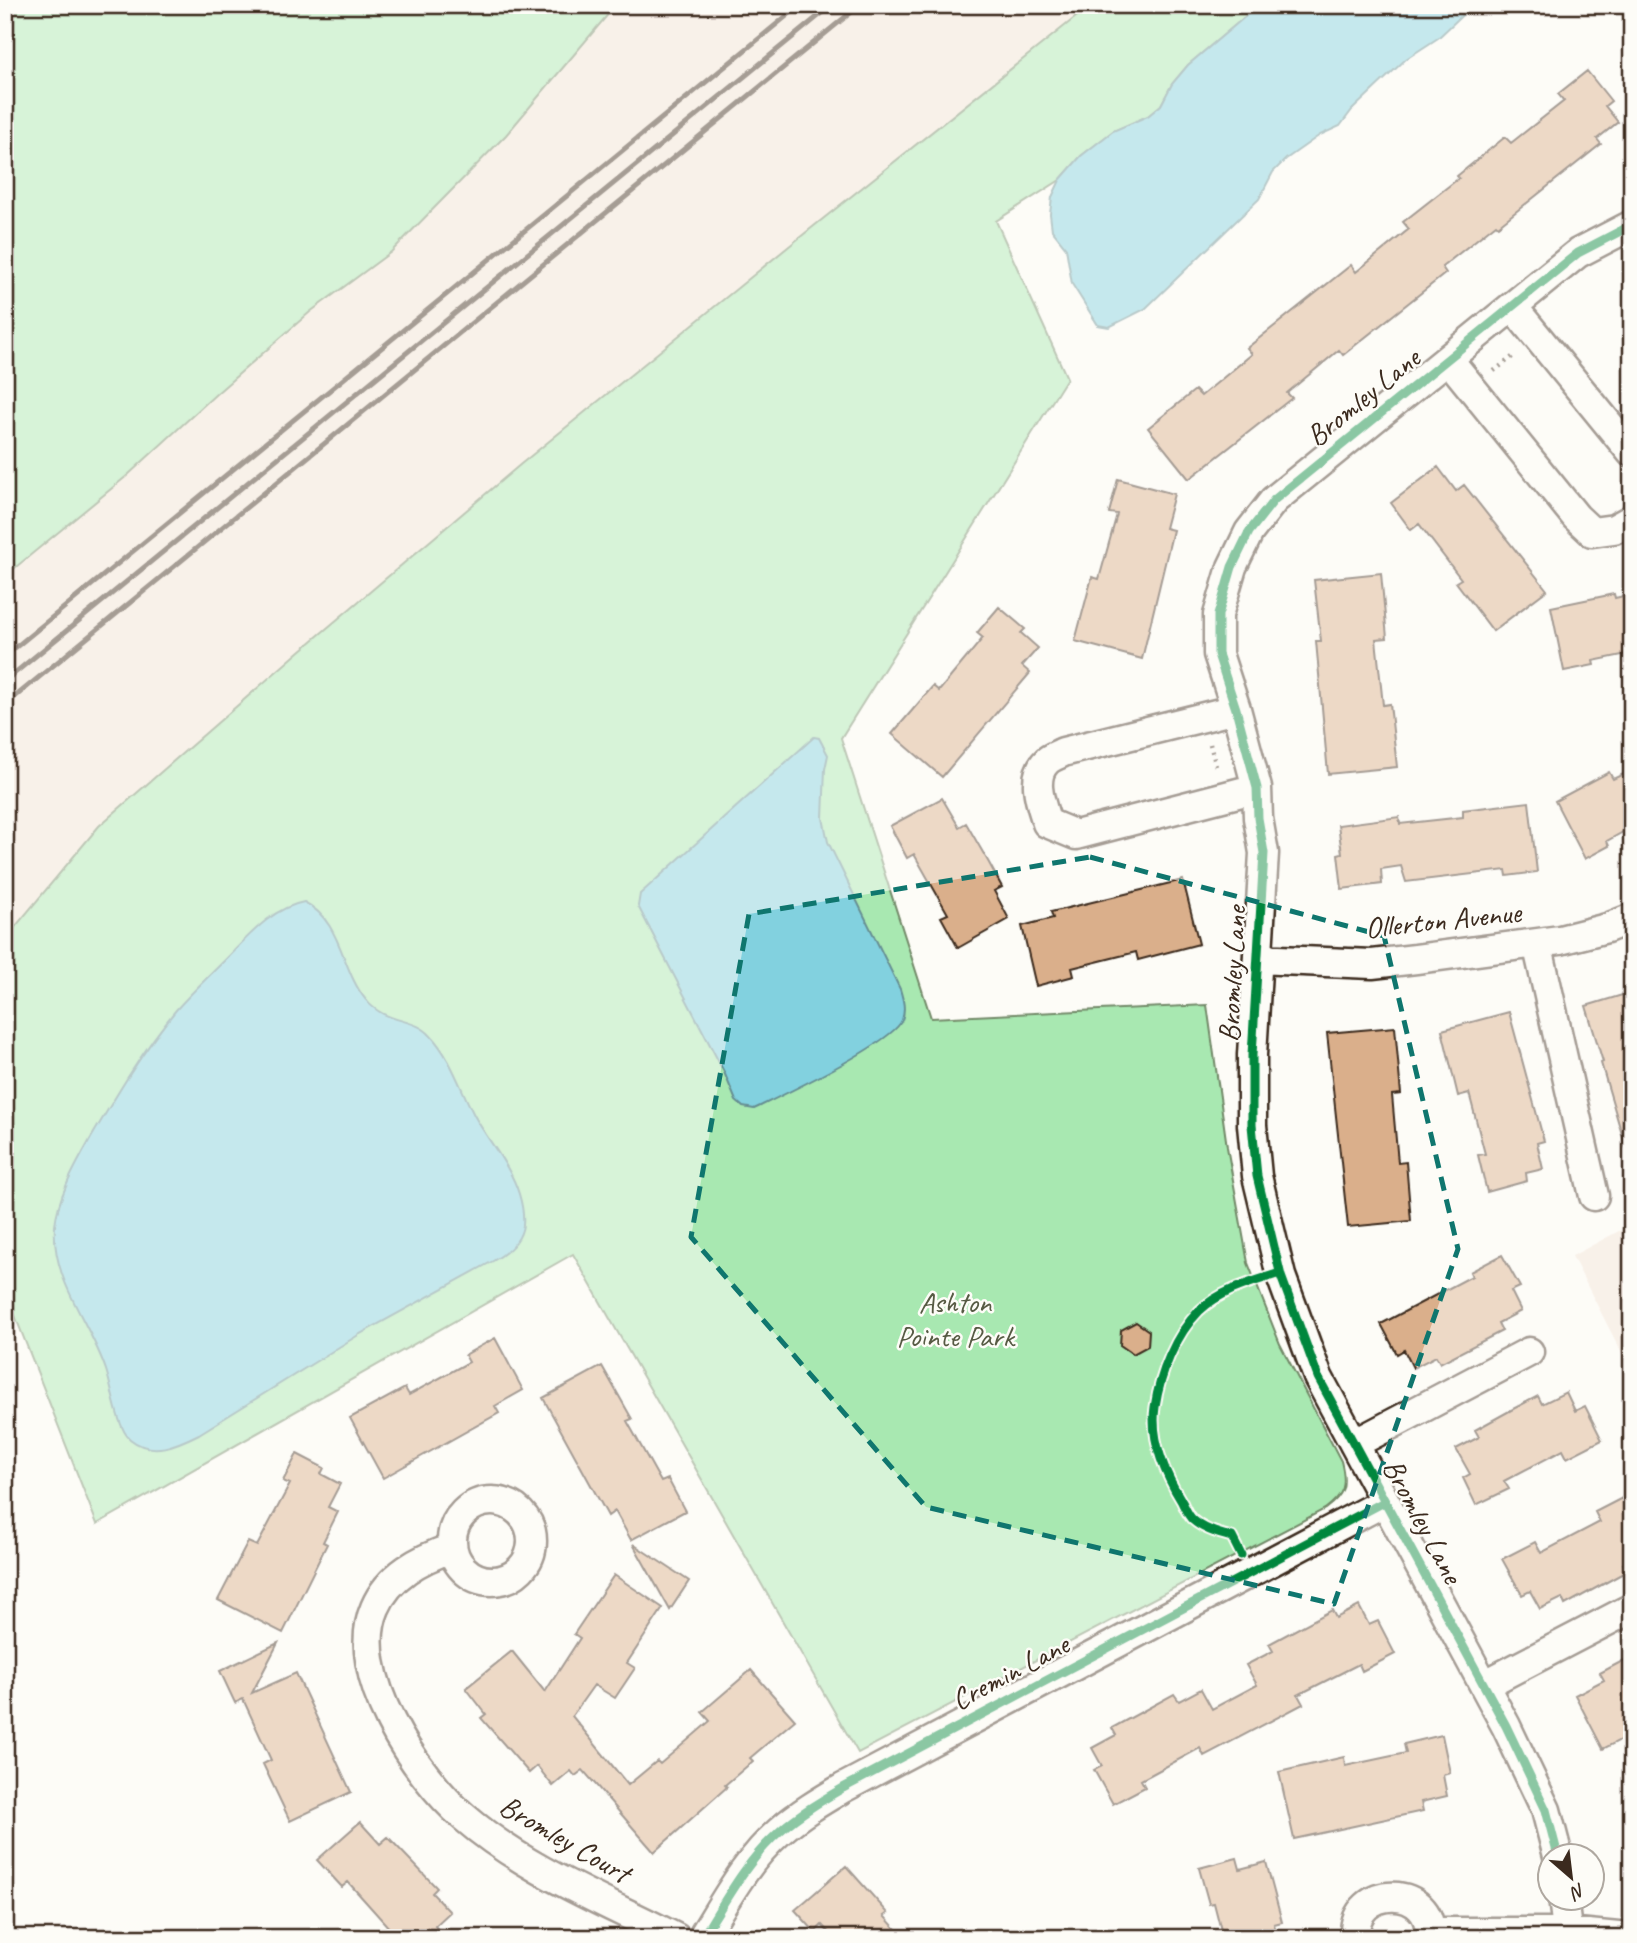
<svg xmlns="http://www.w3.org/2000/svg" width="1637" height="1943" font-family="Caveat,sans-serif">
	<style>
		.built { fill: #f2e5d7 }
		.green { fill: #a8e8b1; stroke: #728968; stroke-width: 2 }
		.water { fill: #82d1df; stroke: #668e92; stroke-width: 2 }
		.building { fill: #daaf8b; stroke: #3b2a1e; stroke-width: 2 }
		.lines { fill: none; stroke-linecap: round; stroke-linejoin: round }
		.minor-casing { stroke: #3b2a1e; stroke-width: 33 }
		.path { stroke: #3b2a1e; stroke-width: 4.5; stroke-dasharray: 2 5; stroke-linecap: butt }
		.minor { stroke: #fdfcf7; stroke-width: 28 }
		.rail { stroke: #3b2a1e; stroke-width: 5 }
		.cycleway-casing { stroke: #fdfcf7; stroke-width: 13 }
		.cycleway { stroke: #00873e; stroke-width: 9 }
		.marked { fill: none; stroke: #0f766e; stroke-width: 5; stroke-dasharray: 14 9; stroke-linejoin: round }
		.labels { text-anchor: middle; dominant-baseline: central; stroke-width: 5; stroke-linejoin: round; paint-order: stroke }
		.street-label { font-size: 30px; fill: #3b2a1e; stroke: #fdfcf7 }
		.park-label { font-size: 30px; fill: #565a43; stroke: #fdfcf7 }
	</style>
	<rect width="100%" height="100%" fill="#fdfcf7"/>
	<filter id="ink" filterUnits="userSpaceOnUse"><feTurbulence type="fractalNoise" baseFrequency=".0143" numOctaves="2"/><feDisplacementMap in="SourceGraphic" scale="14" xChannelSelector="R" yChannelSelector="G"/><feConvolveMatrix kernelMatrix="1 2 1 2 8 2 1 2 1" color-interpolation-filters="sRGB"/></filter>
	<g filter="url(#ink)">
		<path class="built" d="M 616,5 L 1091,5 L 804,234 L 521,464 L 300,651 L 99,826 L 5,939 L 5,576 L 128,475 L 216,394 L 310,312 L 391,252 L 506,135 Z
			M 1632,1224 L 1632,1373 L 1572,1256 Z"/>
		<path class="green" d="M 5,5 L 616,5 L 506,135 L 391,252 L 310,312 L 216,394 L 128,475 L 5,576 Z
			M 1091,5 L 1259,5 L 1188,65 L 1172,84 L 1161,105 L 1148,116 L 1113,131 L 1081,156 L 1060,180 L 996,221 L 1067,378 L 841,738 L 931,1018 L 1207,1005 L 1227,1147 L 1248,1263 L 1280,1344 L 1341,1461 C 1347,1485 1345,1494 1325,1509 L 858,1753 L 573,1254 L 97,1524 L 5,1290 L 5,939 L 99,826 L 300,651 L 521,464 L 804,234 Z"/>
		<path class="water" d="M 1259,5 L 1473,5 L 1438,38 L 1406,59 L 1352,110 L 1340,126 L 1320,135 L 1286,159 L 1273,172 L 1259,199 L 1145,309 L 1109,327 L 1098,325 L 1072,284 L 1066,248 L 1052,230 L 1050,214 L 1052,197 L 1060,180 L 1081,156 L 1113,131 L 1148,116 L 1161,105 L 1172,84 L 1188,65 Z
			M 814,737 L 819,738 L 828,755 L 825,769 L 823,818 L 828,842 L 900,989 C 903,999 906,1009 902,1020 C 893,1043 781,1096 754,1109 L 743,1107 L 736,1101 L 724,1072 L 638,906 L 640,894 Z
			M 304,902 C 342,921 341,970 366,1000 C 385,1024 414,1017 430,1035 C 451,1057 460,1088 474,1115 C 488,1141 510,1165 519,1194 C 522,1204 524,1215 523,1225 C 521,1242 507,1253 493,1261 L 360,1334 L 199,1434 C 177,1445 152,1457 130,1439 C 117,1428 112,1387 106,1370 C 90,1322 51,1280 55,1226 C 58,1195 76,1165 91,1138 C 117,1094 143,1050 176,1010 C 191,993 208,977 224,961 C 247,938 271,908 304,902 Z"/>
		<path class="building" d="M 1587,71 L 1611,101 L 1605,106 L 1618,122 L 1597,139 L 1601,144 L 1498,226 L 1496,224 L 1442,267 L 1446,273 L 1392,316 L 1343,355 L 1339,350 L 1287,393 L 1292,398 L 1189,479 L 1148,428 L 1195,390 L 1201,396 L 1252,354 L 1247,348 L 1277,324 L 1351,265 L 1356,272 L 1409,229 L 1403,222 L 1459,178 L 1457,176 L 1505,137 L 1511,143 L 1564,101 L 1558,94 Z
			M 1438,467 L 1456,491 L 1464,485 L 1547,590 L 1493,631 L 1456,582 L 1461,579 L 1419,524 L 1411,530 L 1391,503 Z
			M 1118,479 L 1174,494 L 1165,528 L 1173,530 L 1142,659 L 1075,641 L 1092,577 L 1099,579 L 1117,514 L 1109,513 Z
			M 1381,573 L 1387,638 L 1376,639 L 1383,705 L 1390,704 L 1397,767 L 1328,774 L 1316,641 L 1321,641 L 1314,580 Z
			M 1614,594 L 1615,598 L 1632,594 L 1632,653 L 1593,661 L 1594,665 L 1564,671 L 1551,607 Z
			M 999,607 L 1025,629 L 1021,633 L 1038,648 L 1022,666 L 1030,673 L 942,777 L 892,734 L 933,686 L 939,691 L 983,638 L 977,633 Z
			M 1632,770 L 1632,827 L 1607,841 L 1609,846 L 1585,859 L 1555,801 L 1609,772 L 1613,779 Z
			M 942,798 L 959,827 L 966,823 L 989,863 L 1002,887 L 994,891 L 1009,919 L 958,948 L 941,917 L 948,914 L 914,854 L 907,858 L 890,826 Z
			M 1529,802 L 1537,872 L 1507,876 L 1506,870 L 1406,882 L 1401,866 L 1381,869 L 1382,884 L 1342,889 L 1338,854 L 1342,853 L 1338,825 L 1399,817 L 1400,824 L 1463,817 L 1463,810 Z
			M 1183,880 L 1199,944 L 1138,960 L 1136,952 L 1072,968 L 1074,976 L 1036,986 L 1022,926 L 1053,918 L 1051,912 Z
			M 1632,992 L 1632,1147 L 1626,1148 L 1601,1063 L 1603,1062 L 1586,1006 Z
			M 1509,1012 L 1544,1141 L 1537,1143 L 1543,1169 L 1526,1173 L 1527,1181 L 1487,1192 L 1478,1155 L 1485,1154 L 1469,1093 L 1458,1096 L 1442,1030 Z
			M 1395,1027 L 1401,1094 L 1392,1095 L 1398,1163 L 1406,1162 L 1411,1221 L 1348,1227 L 1327,1033 Z
			M 1502,1255 L 1520,1287 L 1511,1291 L 1521,1311 L 1498,1323 L 1502,1331 L 1440,1363 L 1436,1356 L 1413,1368 L 1404,1350 L 1397,1354 L 1381,1324 L 1472,1276 L 1470,1272 Z
			M 1136,1322 L 1149,1331 L 1148,1346 L 1133,1354 L 1120,1345 L 1121,1330 Z
			M 495,1338 L 523,1390 L 495,1406 L 499,1413 L 383,1478 L 350,1418 L 405,1388 L 409,1395 L 469,1362 L 465,1355 Z
			M 602,1366 L 632,1419 L 627,1421 L 661,1482 L 668,1479 L 685,1511 L 631,1540 L 615,1511 L 608,1516 L 543,1398 Z
			M 1566,1392 L 1575,1411 L 1585,1406 L 1602,1440 L 1567,1458 L 1563,1450 L 1504,1481 L 1509,1489 L 1476,1505 L 1463,1478 L 1470,1474 L 1456,1449 L 1479,1437 L 1475,1430 L 1513,1409 L 1538,1396 L 1542,1404 Z
			M 297,1454 L 324,1468 L 321,1474 L 340,1484 L 328,1507 L 338,1512 L 323,1542 L 327,1544 L 283,1633 L 218,1600 L 248,1542 L 257,1546 L 290,1484 L 283,1481 Z
			M 1632,1493 L 1632,1559 L 1623,1564 L 1627,1571 L 1565,1605 L 1562,1598 L 1540,1609 L 1530,1591 L 1522,1595 L 1502,1559 L 1535,1542 L 1541,1553 L 1600,1522 L 1595,1512 Z
			M 633,1544 L 689,1581 L 670,1610 Z
			M 614,1575 L 663,1608 L 627,1663 L 635,1668 L 615,1698 L 594,1685 L 572,1716 L 628,1785 L 657,1761 L 660,1764 L 710,1721 L 702,1712 L 751,1670 L 795,1720 L 750,1758 L 753,1761 L 725,1785 L 727,1787 L 654,1852 L 583,1770 L 575,1776 L 571,1771 L 553,1786 L 537,1766 L 529,1773 L 481,1718 L 486,1714 L 466,1688 L 512,1651 L 545,1692 L 580,1638 L 574,1634 Z
			M 1359,1606 L 1369,1625 L 1378,1621 L 1395,1654 L 1362,1671 L 1359,1664 L 1298,1695 L 1303,1704 L 1204,1756 L 1200,1748 L 1141,1780 L 1145,1787 L 1113,1804 L 1094,1770 L 1102,1766 L 1092,1748 L 1116,1735 L 1112,1728 L 1174,1694 L 1179,1701 L 1201,1689 L 1212,1709 L 1257,1685 L 1246,1665 L 1273,1651 L 1269,1644 L 1332,1610 L 1336,1618 Z
			M 278,1643 L 252,1693 L 296,1673 L 351,1792 L 290,1821 L 263,1764 L 271,1760 L 243,1699 L 235,1703 L 220,1671 Z
			M 1632,1656 L 1632,1734 L 1603,1749 L 1575,1695 L 1604,1680 L 1600,1673 Z
			M 1442,1735 L 1450,1773 L 1443,1775 L 1447,1796 L 1421,1802 L 1423,1811 L 1294,1839 L 1279,1772 L 1344,1757 L 1345,1766 L 1406,1753 L 1404,1744 Z
			M 360,1822 L 380,1844 L 388,1837 L 437,1888 L 432,1893 L 450,1912 L 435,1926 L 445,1938 L 398,1938 L 348,1882 L 342,1887 L 317,1860 Z
			M 1237,1858 L 1240,1869 L 1266,1862 L 1282,1922 L 1274,1924 L 1278,1938 L 1223,1938 L 1214,1903 L 1209,1904 L 1199,1868 Z
			M 846,1866 L 888,1913 L 884,1916 L 904,1938 L 834,1938 L 822,1925 L 815,1932 L 795,1910 Z"/>
		<g class="lines">
			<g class="minor-casing">
				<path id="minor" d="M 1513,307 L 1632,453
					M 1449,360 L 1576,517 L 1592,532 L 1614,529 L 1632,519
					M 1236,709 L 1063,752 C 1058,755 1051,757 1047,761 C 1030,777 1041,804 1047,823 L 1076,835 L 1257,788
					M 1537,943 L 1594,1196
					M 1258,959 L 1372,964 L 1416,959 L 1560,940 L 1607,928 L 1632,918
					M 1354,1444 L 1529,1352
					M452 1541a40 40 0 1 1 80 0a40 40 0 1 1-80 0Z
					M 452,1548 C 420,1559 389,1575 375,1608 C 347,1673 416,1776 464,1817 C 525,1870 604,1901 676,1938
					M 1484,1685 L 1632,1608
					M 1558,1856 L 1546,1810 L 1506,1726 L 1318,1377 L 1281,1276 L 1257,1176 L 1252,1125 L 1252,1055 L 1264,853 L 1258,818 L 1257,788 L 1236,709 L 1218,654 L 1218,615 L 1232,567 L 1249,532 L 1274,500 L 1578,253 L 1632,225
					M 1563,1898 L 1568,1938
					M 1430,1932 L 1568,1932 L 1628,1938
					M 702,1938 C 725,1901 746,1861 780,1831 C 799,1814 821,1801 843,1788 L 1384,1502
					M 1355,1938 C 1351,1881 1437,1885 1429,1938"/>
			</g>
			<path class="path" d="M 1494,371 L 1515,355
				M 1210,744 L 1217,770"/>
			<use href="#minor" class="minor"/>
			<path class="rail" d="M 5,656 L 800,5
				M 5,681 L 832,5
				M 5,705 L 860,5"/>
			<g class="cycleway-casing">
				<path id="cycleway" d="M 1241,1555 L 1232,1537 C 1219,1534 1203,1529 1193,1520 C 1188,1516 1185,1508 1182,1502 C 1165,1474 1150,1440 1155,1407 C 1160,1374 1175,1335 1199,1311 C 1221,1290 1252,1282 1280,1273
					M 1558,1856 L 1546,1810 L 1506,1726 L 1318,1377 L 1281,1276 L 1257,1176 L 1252,1125 L 1252,1055 L 1264,853 L 1258,818 L 1257,788 L 1236,709 L 1218,654 L 1218,615 L 1232,567 L 1249,532 L 1274,500 L 1578,253 L 1632,225
					M 702,1938 C 725,1901 746,1861 780,1831 C 799,1814 821,1801 843,1788 L 1384,1502"/>
			</g>
			<use href="#cycleway" class="cycleway"/>
		</g>
	</g>
	<path d="M0 0H1637V1943H0ZM 1090,857 L 1384,936 L 1458,1249 L 1334,1604 L 926,1507 L 691,1237 L 749,914 Z" fill="#fdfcf7" fill-opacity=".55" fill-rule="evenodd"/>
	<path class="marked" d="M 1090,857 L 1384,936 L 1458,1249 L 1334,1604 L 926,1507 L 691,1237 L 749,914 Z"/>
	<g class="labels">
		<g class="street-label">
			<text transform="translate(1363 397) rotate(-39)">Bromley Lane</text>
			<text transform="translate(1443 920) rotate(-6)">Ollerton Avenue</text>
			<text transform="translate(1232 974) rotate(-87)">Bromley Lane</text>
			<text transform="translate(1423 1521) rotate(62)">Bromley Lane</text>
			<text transform="translate(1010 1672) rotate(-28)">Cremin Lane</text>
			<text transform="translate(565 1839) rotate(30)">Bromley Court</text>
		</g>
		<g class="park-label">
			<text x="955" y="1302">Ashton<tspan x="955" dy="34">Pointe Park</tspan></text>
		</g>
	</g>
	<rect width="1637" height="1943" fill="none" stroke="#fdfcf7" stroke-width="28"/>
	<rect x="14" y="14" width="1609" height="1915" fill="none" stroke="#3b2a1e" stroke-width="2.5" filter="url(#ink)"/>
	<g transform="translate(1571 1877) rotate(152)"><circle r="33" fill="#fdfcf7" stroke="#afa8a0" stroke-width="2"/>
	<path d="M0-5L12 26L0 18L-12 26Z" fill="#3b2a1e"/>
	<text y="-10" font-size="19" font-weight="bold" text-anchor="middle" fill="#3b2a1e">N</text>
	</g>
</svg>
